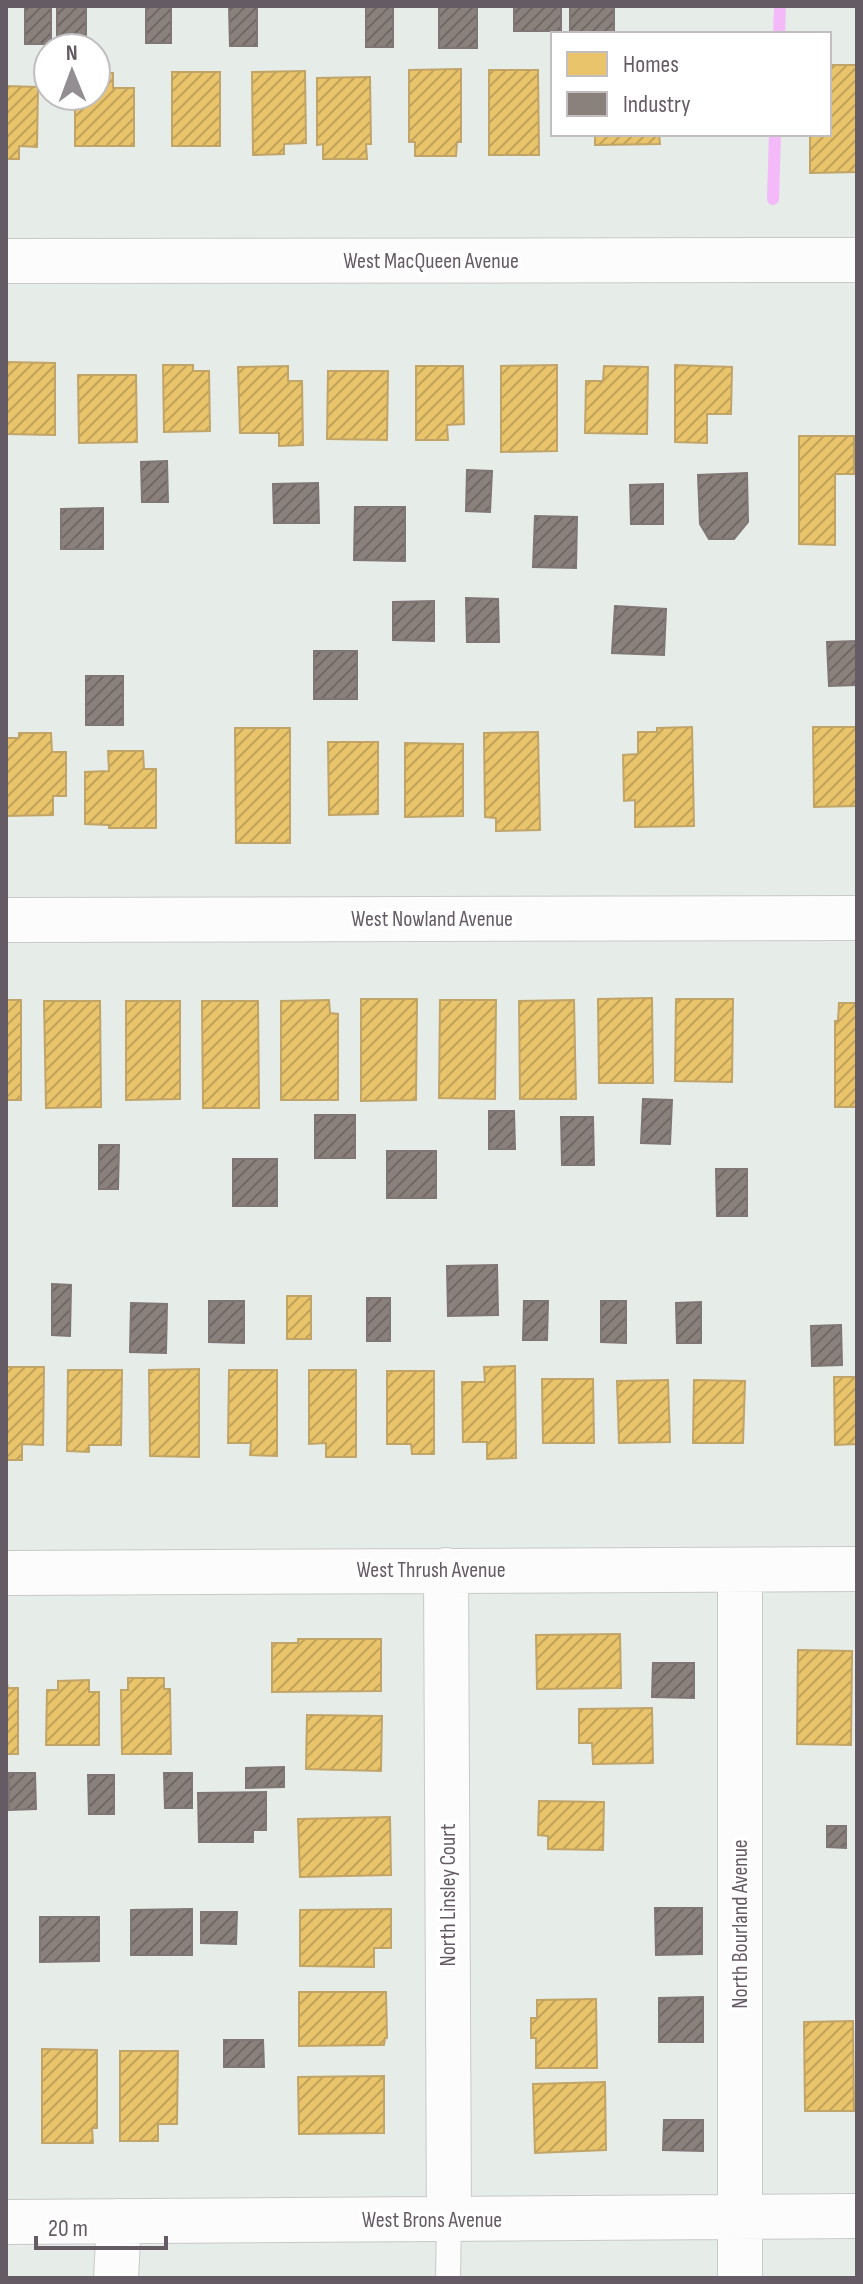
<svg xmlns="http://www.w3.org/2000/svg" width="863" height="2284" font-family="'Sofia Sans Condensed',sans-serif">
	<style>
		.homes { fill: url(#homes-hatch); stroke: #c1a468; stroke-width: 2 }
		.industry { fill: url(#industry-hatch); stroke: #7f7675; stroke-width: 2 }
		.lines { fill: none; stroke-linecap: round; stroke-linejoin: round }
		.stream { stroke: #f3b9f8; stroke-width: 12 }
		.lane-casing { stroke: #c8c9c9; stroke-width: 26 }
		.street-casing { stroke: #c8c9c9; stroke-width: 46 }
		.lane { stroke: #fbfcfb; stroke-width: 24 }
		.street { stroke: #fbfcfb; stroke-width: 44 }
		.labels { text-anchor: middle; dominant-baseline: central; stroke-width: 8; stroke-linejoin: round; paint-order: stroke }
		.street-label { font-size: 22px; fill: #655b64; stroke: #fff }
	</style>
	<defs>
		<pattern id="homes-hatch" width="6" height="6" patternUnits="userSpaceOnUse" patternTransform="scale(2)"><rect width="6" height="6" fill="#e9c46a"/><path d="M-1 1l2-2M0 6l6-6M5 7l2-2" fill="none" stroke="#c0a25b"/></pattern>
		<pattern id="industry-hatch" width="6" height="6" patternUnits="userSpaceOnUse" patternTransform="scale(2)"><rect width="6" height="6" fill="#8a817c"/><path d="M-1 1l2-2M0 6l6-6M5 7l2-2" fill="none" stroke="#6f6864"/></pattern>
	</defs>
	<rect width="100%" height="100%" fill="#e6ece7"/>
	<path class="homes" d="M 829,65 L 857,65 L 857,172 L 810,173 L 810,134 L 829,134 Z
		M 461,69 L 461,142 L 457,142 L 456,156 L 415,156 L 415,142 L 409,142 L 409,70 Z
		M 489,70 L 538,70 L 539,155 L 489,155 Z
		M 305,71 L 306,143 L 284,144 L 284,154 L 253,155 L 252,72 Z
		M 172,72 L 220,72 L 220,146 L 172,146 Z
		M 96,73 L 113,73 L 113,88 L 134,88 L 134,146 L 75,146 L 75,96 L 96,96 Z
		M 370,77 L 371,144 L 366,144 L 367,159 L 323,159 L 323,144 L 317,145 L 317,78 Z
		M 6,86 L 38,87 L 37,147 L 19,146 L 19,159 L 6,159 Z
		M 595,134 L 659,134 L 660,144 L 595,145 Z
		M 6,362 L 55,363 L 55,435 L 6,434 Z
		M 163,365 L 193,365 L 193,371 L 209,371 L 210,431 L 164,432 Z
		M 557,365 L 557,451 L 501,452 L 501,366 Z
		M 675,365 L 732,367 L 731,414 L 707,414 L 707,443 L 675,442 Z
		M 288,366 L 288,381 L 302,381 L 303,445 L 279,446 L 279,433 L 240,433 L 238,367 Z
		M 416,366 L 463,366 L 464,424 L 447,425 L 448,440 L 416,440 Z
		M 604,366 L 648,367 L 647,434 L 585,433 L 586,381 L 603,381 Z
		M 328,371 L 388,371 L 387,440 L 327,439 Z
		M 78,375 L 136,375 L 137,442 L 79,443 Z
		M 799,436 L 854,436 L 854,474 L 835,474 L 835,545 L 799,544 Z
		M 692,727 L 694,826 L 635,827 L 635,800 L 624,801 L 623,755 L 638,754 L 638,732 L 657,732 L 657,728 Z
		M 813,727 L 857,727 L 857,806 L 814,807 Z
		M 235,728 L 290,728 L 290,843 L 236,843 Z
		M 538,732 L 540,830 L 496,831 L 496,818 L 485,817 L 484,733 Z
		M 19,733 L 51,733 L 52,752 L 66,752 L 66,796 L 53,796 L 53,815 L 6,816 L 6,738 L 19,738 Z
		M 328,742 L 378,742 L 378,814 L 329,815 Z
		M 405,743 L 463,744 L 463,816 L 405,817 Z
		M 108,751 L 143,751 L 144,769 L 156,769 L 156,828 L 109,828 L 109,825 L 85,824 L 85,772 L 109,771 Z
		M 652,998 L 653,1083 L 599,1083 L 598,999 Z
		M 361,999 L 417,999 L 416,1100 L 361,1101 Z
		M 676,999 L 733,999 L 732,1082 L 675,1081 Z
		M 6,1000 L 21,1000 L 21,1100 L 6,1100 Z
		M 329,1000 L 330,1013 L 338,1014 L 338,1100 L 281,1100 L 281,1001 Z
		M 440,1000 L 496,1000 L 495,1099 L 439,1098 Z
		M 574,1000 L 576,1099 L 520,1099 L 519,1001 Z
		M 44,1001 L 100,1001 L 101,1107 L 46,1108 Z
		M 126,1001 L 180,1001 L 180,1099 L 126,1100 Z
		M 202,1001 L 258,1001 L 259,1108 L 203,1108 Z
		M 839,1003 L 857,1003 L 857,1107 L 835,1107 L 835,1021 L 838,1021 Z
		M 287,1296 L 311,1296 L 311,1339 L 287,1339 Z
		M 515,1366 L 516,1458 L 487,1459 L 487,1442 L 463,1442 L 462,1382 L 485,1382 L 484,1367 Z
		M 6,1367 L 44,1367 L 43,1445 L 22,1444 L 22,1460 L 6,1460 Z
		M 199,1369 L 199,1457 L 150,1456 L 149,1370 Z
		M 68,1370 L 122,1370 L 121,1445 L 89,1445 L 89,1452 L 67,1451 Z
		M 229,1370 L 277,1370 L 277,1456 L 250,1455 L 251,1443 L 228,1443 Z
		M 309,1370 L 356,1370 L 356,1457 L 326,1457 L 326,1443 L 309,1444 Z
		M 387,1371 L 434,1371 L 434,1454 L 412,1454 L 411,1444 L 387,1444 Z
		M 834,1377 L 857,1377 L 857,1444 L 835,1445 Z
		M 542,1379 L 593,1379 L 594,1443 L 543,1443 Z
		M 668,1380 L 670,1442 L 619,1443 L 617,1381 Z
		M 694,1380 L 745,1381 L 743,1443 L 693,1443 Z
		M 620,1634 L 621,1688 L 537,1689 L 536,1635 Z
		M 298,1639 L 381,1639 L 381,1691 L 272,1692 L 272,1643 L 298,1643 Z
		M 798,1650 L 852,1651 L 851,1745 L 797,1744 Z
		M 128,1678 L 164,1678 L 164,1689 L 170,1689 L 171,1754 L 122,1754 L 121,1690 L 128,1690 Z
		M 6,1679 L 8,1688 L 18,1688 L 18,1754 L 6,1754 Z
		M 89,1680 L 89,1692 L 99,1692 L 99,1745 L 46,1745 L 47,1690 L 58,1690 L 58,1681 Z
		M 652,1708 L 653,1763 L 593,1764 L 592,1743 L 579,1743 L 579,1709 Z
		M 307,1715 L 382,1716 L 381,1771 L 306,1769 Z
		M 539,1801 L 604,1802 L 603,1850 L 548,1849 L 548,1836 L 538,1835 Z
		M 390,1817 L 391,1875 L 300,1877 L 298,1819 Z
		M 391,1909 L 391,1948 L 374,1948 L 374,1967 L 300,1966 L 300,1910 Z
		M 299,1992 L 386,1992 L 387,2038 L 385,2038 L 384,2045 L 299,2046 Z
		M 596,1999 L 597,2068 L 536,2068 L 536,2038 L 531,2038 L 531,2018 L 537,2018 L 537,2000 Z
		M 853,2021 L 854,2111 L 805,2111 L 804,2022 Z
		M 42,2049 L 97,2050 L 97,2128 L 92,2128 L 93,2143 L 42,2143 Z
		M 120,2051 L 178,2051 L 177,2124 L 158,2124 L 158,2141 L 120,2141 Z
		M 384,2076 L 384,2133 L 299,2134 L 298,2077 Z
		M 605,2082 L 606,2150 L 535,2153 L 533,2084 Z"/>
	<path class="industry" d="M 25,6 L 51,6 L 51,44 L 25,44 Z
		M 57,6 L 86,6 L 86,44 L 57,43 Z
		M 146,6 L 171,6 L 171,43 L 146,43 Z
		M 229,6 L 257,6 L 257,46 L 230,46 Z
		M 366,6 L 393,6 L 393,47 L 366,47 Z
		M 439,6 L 477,6 L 477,48 L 439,48 Z
		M 514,6 L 561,6 L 561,31 L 514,31 Z
		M 570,6 L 614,6 L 614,34 L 570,34 Z
		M 167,461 L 168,502 L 142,502 L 141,462 Z
		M 467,470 L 492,471 L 490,512 L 466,511 Z
		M 747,473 L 748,522 L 734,539 L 709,539 L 700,524 L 698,475 Z
		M 318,483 L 319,523 L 274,523 L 273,484 Z
		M 663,484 L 663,524 L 631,524 L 630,485 Z
		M 355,507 L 405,507 L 405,561 L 354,560 Z
		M 103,508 L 103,549 L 61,549 L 61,509 Z
		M 535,516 L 577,517 L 576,568 L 533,567 Z
		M 466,598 L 498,599 L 499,642 L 467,642 Z
		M 434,601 L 434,641 L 393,640 L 393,602 Z
		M 615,606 L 666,609 L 664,655 L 612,653 Z
		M 857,641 L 857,685 L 829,686 L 827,642 Z
		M 314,651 L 357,651 L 357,699 L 314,699 Z
		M 86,676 L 123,676 L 123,725 L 86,725 Z
		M 643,1099 L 672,1100 L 670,1144 L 641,1143 Z
		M 489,1111 L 514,1111 L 515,1149 L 489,1149 Z
		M 315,1115 L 355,1115 L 355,1158 L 315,1158 Z
		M 561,1117 L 593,1117 L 594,1165 L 562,1165 Z
		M 99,1145 L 119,1145 L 118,1189 L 99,1189 Z
		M 387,1151 L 436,1151 L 436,1198 L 387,1198 Z
		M 233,1159 L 277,1159 L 277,1206 L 233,1206 Z
		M 716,1169 L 747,1169 L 747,1216 L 717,1216 Z
		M 497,1265 L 498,1315 L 448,1316 L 447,1266 Z
		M 52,1284 L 71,1285 L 70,1336 L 52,1335 Z
		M 367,1298 L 390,1298 L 390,1341 L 367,1341 Z
		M 209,1301 L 244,1301 L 244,1343 L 209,1342 Z
		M 524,1301 L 548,1301 L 547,1340 L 523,1340 Z
		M 601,1301 L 626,1301 L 626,1343 L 601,1342 Z
		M 701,1302 L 701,1343 L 677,1343 L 676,1303 Z
		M 131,1303 L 167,1304 L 166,1353 L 130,1352 Z
		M 841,1325 L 842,1365 L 812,1366 L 811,1326 Z
		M 653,1663 L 694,1663 L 694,1698 L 652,1697 Z
		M 284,1767 L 284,1787 L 246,1788 L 246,1768 Z
		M 9,1773 L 35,1773 L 36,1809 L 9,1810 Z
		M 164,1773 L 192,1773 L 192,1808 L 165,1808 Z
		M 88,1775 L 114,1775 L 114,1814 L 89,1814 Z
		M 266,1792 L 266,1830 L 253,1830 L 253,1842 L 199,1842 L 198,1793 Z
		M 827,1826 L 846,1826 L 846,1848 L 827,1847 Z
		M 655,1908 L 702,1908 L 702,1954 L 656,1955 Z
		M 192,1909 L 192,1955 L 131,1955 L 131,1910 Z
		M 201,1912 L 237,1912 L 236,1944 L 201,1943 Z
		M 40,1917 L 99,1917 L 99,1961 L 40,1962 Z
		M 703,1997 L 703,2042 L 659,2042 L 659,1998 Z
		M 224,2040 L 263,2040 L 264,2067 L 224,2067 Z
		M 664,2120 L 703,2120 L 703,2151 L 663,2150 Z"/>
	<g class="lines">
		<path class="stream" d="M 779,34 L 780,6
			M 773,199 L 775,134"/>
		<g class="lane-casing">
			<path id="lane" d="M 448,2278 L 449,2220"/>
		</g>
		<g class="street-casing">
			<path id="street" d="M 6,261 L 857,260
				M 6,920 L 857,918
				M 446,1570 L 449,2220
				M 740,1570 L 740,2278
				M 6,1573 L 857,1569
				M 6,2222 L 857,2216
				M 116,2278 L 119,2221"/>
		</g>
		<use href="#lane" class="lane"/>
		<use href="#street" class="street"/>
	</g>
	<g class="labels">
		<g class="street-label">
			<text x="431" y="261">West MacQueen Avenue</text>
			<text x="432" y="919">West Nowland Avenue</text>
			<text x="431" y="1570">West Thrush Avenue</text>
			<text transform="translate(448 1895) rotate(-90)">North Linsley Court</text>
			<text transform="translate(740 1924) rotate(-90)">North Bourland Avenue</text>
			<text x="432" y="2220">West Brons Avenue</text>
		</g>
	</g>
	<rect width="863" height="2284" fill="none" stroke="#655b64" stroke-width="16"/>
	<rect x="551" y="32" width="280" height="104" fill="#ffffff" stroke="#c1bdc1" stroke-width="2"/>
	<rect x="567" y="52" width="40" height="24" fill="#e9c46a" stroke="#c1bdc1" stroke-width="2"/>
	<text x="623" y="72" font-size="24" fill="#655b64">Homes</text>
	<rect x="567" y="92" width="40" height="24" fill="#8a817c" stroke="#c1bdc1" stroke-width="2"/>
	<text x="623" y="112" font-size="24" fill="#655b64">Industry</text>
	<g transform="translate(72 72) rotate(359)"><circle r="38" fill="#ffffff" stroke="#c1bdc1" stroke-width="2"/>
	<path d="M0-6L14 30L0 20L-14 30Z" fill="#928e92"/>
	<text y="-12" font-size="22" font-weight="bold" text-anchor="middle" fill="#655b64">N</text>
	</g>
	<path d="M36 2236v12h130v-12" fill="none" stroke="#655b64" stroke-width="4"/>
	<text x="48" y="2236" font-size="24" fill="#655b64" stroke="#ffffff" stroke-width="6" paint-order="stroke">20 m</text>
</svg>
